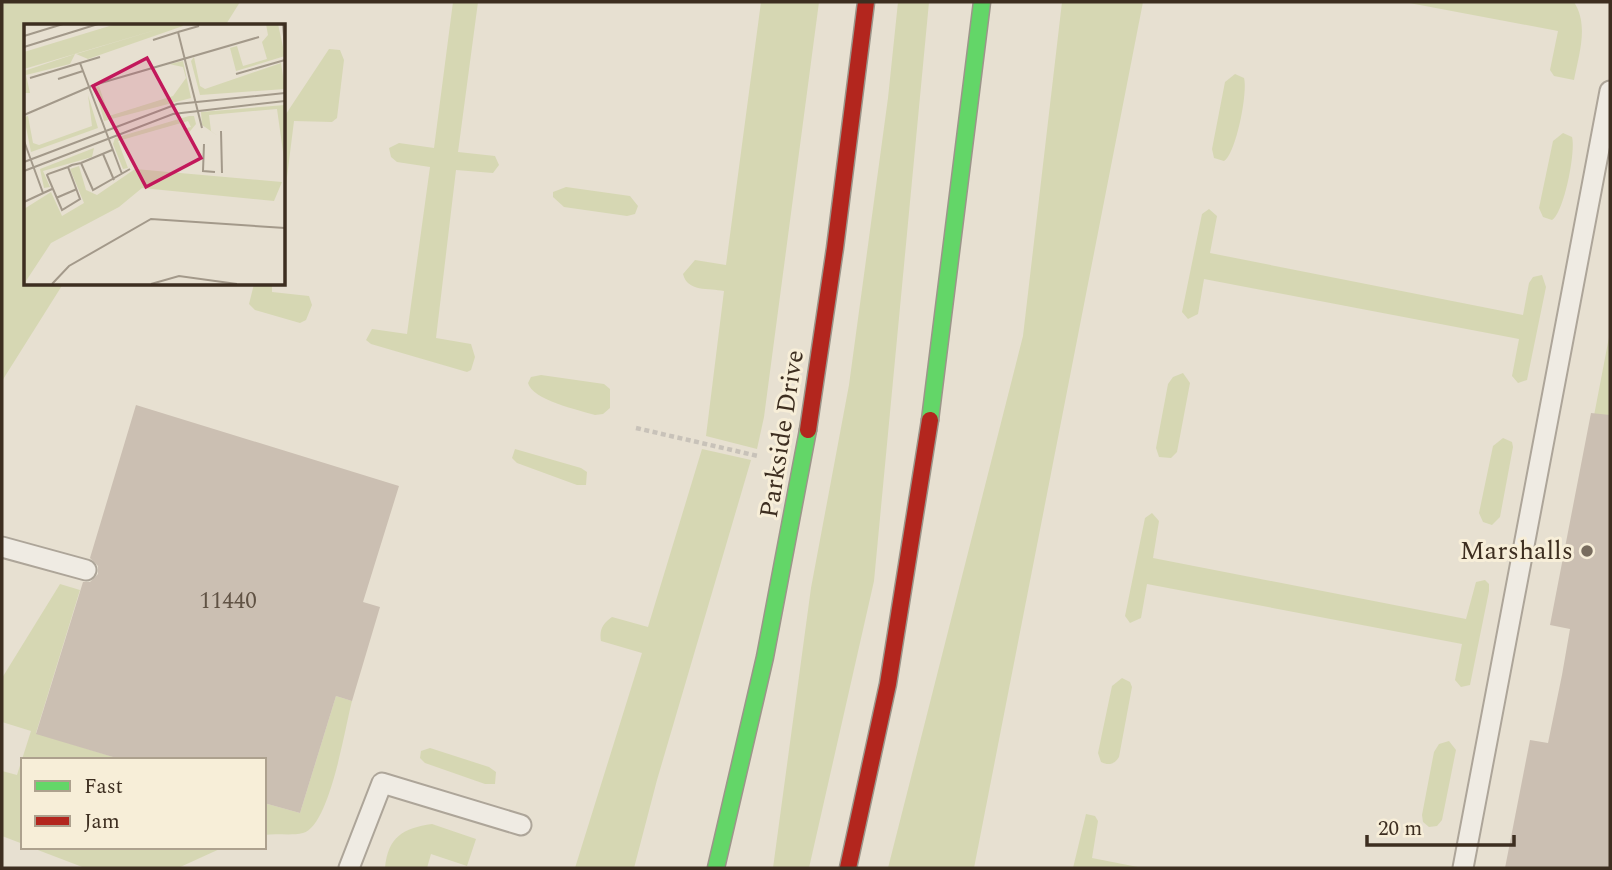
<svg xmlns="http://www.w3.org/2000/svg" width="1612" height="870" font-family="Spectral,serif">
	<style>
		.green { fill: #d6d7b3 }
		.building { fill: #cbbfb2 }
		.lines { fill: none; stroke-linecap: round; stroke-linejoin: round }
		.lane-casing { stroke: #ada599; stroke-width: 23 }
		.fast-casing { stroke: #9c958a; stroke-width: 19 }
		.jam-casing { stroke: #9c958a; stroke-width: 19 }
		.path { stroke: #c8c2b9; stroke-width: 4.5; stroke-dasharray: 5 3.5; stroke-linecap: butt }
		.lane { stroke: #efebe3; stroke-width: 19 }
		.fast { stroke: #63d668; stroke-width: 16 }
		.jam { stroke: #b3261e; stroke-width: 16 }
		.poi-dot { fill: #786c5e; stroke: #f7eed8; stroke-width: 2.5 }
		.labels { text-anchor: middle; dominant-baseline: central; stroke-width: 6; stroke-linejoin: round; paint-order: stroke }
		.number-label { font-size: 23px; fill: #605244 }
		.street-label { font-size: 26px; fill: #3d2e20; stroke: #f7eed8 }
		.poi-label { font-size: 26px; fill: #3d2e20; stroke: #f7eed8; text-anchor: end }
		.inset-road { fill: none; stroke: #a3998a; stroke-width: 2 }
		.view { fill: #c2185b; fill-opacity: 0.15; stroke: #c2185b; stroke-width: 3.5 }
		.inset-edge { fill: none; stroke: #3d2e20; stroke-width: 3.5 }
	</style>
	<rect width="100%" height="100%" fill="#e7e0d1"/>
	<path class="green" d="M 2,2 L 240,2 L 225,26 L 26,26 L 26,284 L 63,284 L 2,381 Z
		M 453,2 L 478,2 L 458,152 L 495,156 L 499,165 L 493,173 L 456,170 L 436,338 L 471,344 L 475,357 L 471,370 L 467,372 L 371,344 L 366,340 L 372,329 L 407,334 L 430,167 L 397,162 L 391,157 L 389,148 L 399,143 L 434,148 Z
		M 761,2 L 819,2 L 764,417 L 757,449 L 706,436 L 724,291 C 709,288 687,292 683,274 L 695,260 L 726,265 Z
		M 898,2 L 929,2 L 874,581 L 809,868 L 773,868 L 811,588 L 849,385 L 888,98 Z
		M 1062,2 L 1143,2 L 974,868 L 888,868 L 1023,336 Z
		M 1404,2 L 1574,2 C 1589,25 1579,54 1574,80 L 1554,76 L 1550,70 L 1558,31 Z
		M 329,49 L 340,50 L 344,60 L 337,118 L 332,122 L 294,121 L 284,201 L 284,117 Z
		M 1235,74 L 1244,78 C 1248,92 1236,154 1224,161 L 1214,158 L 1212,149 L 1225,82 Z
		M 1563,133 L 1572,137 C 1576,151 1564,213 1552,220 L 1543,217 L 1539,208 L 1553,141 Z
		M 566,187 L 630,196 L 638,206 L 635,214 L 627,216 L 564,207 L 553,197 L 553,192 Z
		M 1209,209 L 1217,216 L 1210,253 L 1523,315 L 1529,283 L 1533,277 L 1542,275 L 1546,287 L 1527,380 L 1518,383 L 1512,376 L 1519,339 L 1204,279 L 1198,314 L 1188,319 L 1182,312 L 1202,214 Z
		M 254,284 L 272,284 L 272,292 L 309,296 L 312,305 L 306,320 L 300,323 L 255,310 L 249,304 Z
		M 1610,332 L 1610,420 L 1599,476 L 1583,473 Z
		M 1183,373 L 1190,383 L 1177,452 L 1171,458 L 1159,457 L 1156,448 L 1168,384 L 1173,377 Z
		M 541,375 L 604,384 L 610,389 L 610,408 L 603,414 L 595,415 C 579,410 532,400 528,383 L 531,377 Z
		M 1503,438 L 1512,442 L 1513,447 L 1500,517 L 1492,525 L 1483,522 L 1479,513 L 1493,446 Z
		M 515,449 L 581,468 L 587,472 L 586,485 L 577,485 L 517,463 L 512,458 Z
		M 702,449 L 751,460 L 657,780 L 634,868 L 575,868 L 642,653 L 601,641 C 599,630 603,623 612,617 L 648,627 Z
		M 1152,513 L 1159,521 L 1153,558 L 1466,619 L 1476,582 L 1485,580 L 1489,584 L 1489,591 L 1470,685 L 1461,687 L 1455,680 L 1462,644 L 1147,584 L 1141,618 L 1130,623 L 1125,616 L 1145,518 Z
		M 60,584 L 80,590 L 36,733 L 123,760 L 23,760 L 23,844 L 2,836 L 2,771 L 17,775 L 31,731 L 2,722 L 2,678 Z
		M 1122,678 L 1130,682 L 1132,687 L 1119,757 C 1115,764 1109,766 1101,762 L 1098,753 L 1112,686 Z
		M 336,696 L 352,701 C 345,727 330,826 303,833 C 291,836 277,833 264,835 L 264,803 L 300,813 Z
		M 1449,741 L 1456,750 L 1442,820 L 1437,826 L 1429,827 L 1423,822 L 1422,815 L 1434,752 L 1439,744 Z
		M 430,748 L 489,767 L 496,772 L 495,784 L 485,784 L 425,763 L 420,758 L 421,751 Z
		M 1086,814 L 1095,816 L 1098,821 L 1092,858 L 1143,868 L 1073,868 Z
		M 432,824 L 476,839 L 467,866 L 431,854 L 427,868 L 385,868 C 388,837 403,828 432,824 Z
		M 30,847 L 224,847 L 178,868 L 85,868 Z"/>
	<path class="building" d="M 136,405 L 399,486 L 363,602 L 380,607 L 352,701 L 336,696 L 300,813 L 264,803 L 264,760 L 123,760 L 36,734 L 83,582 L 90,582 L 98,574 L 98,566 L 90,558 Z
		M 1591,413 L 1610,415 L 1610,868 L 1505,868 L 1530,740 L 1548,743 L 1562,675 L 1570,629 L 1550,625 Z"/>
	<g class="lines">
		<g class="lane-casing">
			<path id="lane" d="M 2,547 L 86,570
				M 349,868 L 382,783 L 521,825
				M 1463,868 L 1610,91"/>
		</g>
		<g class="fast-casing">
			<path id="fast" d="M 930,420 L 982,2
				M 716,868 L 765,657 L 808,430"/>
		</g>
		<g class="jam-casing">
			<path id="jam" d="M 808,430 L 835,248 L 866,2
				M 848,868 L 888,684 L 930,420"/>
		</g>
		<path class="path" d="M 636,428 L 758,456"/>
		<use href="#lane" class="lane"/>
		<use href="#fast" class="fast"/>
		<use href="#jam" class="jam"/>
	</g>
	<circle class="poi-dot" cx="1587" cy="551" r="7"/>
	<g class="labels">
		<g class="number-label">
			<text x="228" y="601">11440</text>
		</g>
		<g class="street-label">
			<text transform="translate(782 434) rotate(-81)">Parkside Drive</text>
		</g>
		<g class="poi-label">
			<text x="1573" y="551">Marshalls</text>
		</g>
	</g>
	<g transform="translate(24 24)">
		<rect width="261" height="261" fill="#e7e0d1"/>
		<path d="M 92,0 L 158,0 L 159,2 L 64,35 L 52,30 L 145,2 L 0,45 L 0,28 ZM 242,0 L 254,0 L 261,32 L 212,47 L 206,24 L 213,22 L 219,42 L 243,35 L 238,18 L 244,11 ZM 51,30 L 46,40 L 2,51 L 6,69 L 0,69 L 0,47 ZM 170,33 L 176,62 L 181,65 L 257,39 L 261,65 L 176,71 L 167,37 ZM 159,37 L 167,74 L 80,97 L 71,64 L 75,62 L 85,92 L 149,72 L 162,54 L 159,43 L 145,40 ZM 64,71 L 74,104 L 7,128 L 0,93 L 4,92 L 9,119 L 15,121 L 68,102 ZM 261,81 L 261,142 L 253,85 L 185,91 L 187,107 L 194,112 L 178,101 L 177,88 ZM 165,92 L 170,92 L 172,100 L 163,111 L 159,105 L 167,103 L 164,97 L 94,117 L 104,144 L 99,145 L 89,120 L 91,114 ZM 70,124 L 68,133 L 19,147 L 26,163 L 20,164 L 16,145 ZM 55,142 L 62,166 L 73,171 L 111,145 L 258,158 L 250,177 L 118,164 L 95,183 L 27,219 L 0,260 L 0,185 L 27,168 L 38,192 L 60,179 L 46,145 Z" fill="#d6d7b3"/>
		<path class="inset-road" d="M 259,0 L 261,25M 154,8 L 175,2M 0,12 L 39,0M 129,16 L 154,8 L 178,104M 0,23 L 74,0M 56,39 L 98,150M 212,50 L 261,36M 6,54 L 76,33M 34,55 L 59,47M 0,91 L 70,61 L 235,13M 197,107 L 198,149M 0,117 L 19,169M 180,120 L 179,147 L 191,148M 79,130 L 90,156M 0,138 L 153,80 L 261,69M 57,139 L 69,166 L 106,145M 44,143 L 56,175 L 38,186 L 23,151 L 24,150 L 44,143 L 48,141 L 57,139 L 88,126M 0,147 L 149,90 L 261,77M 32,174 L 53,165M 0,178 L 28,165M 28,260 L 45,242 L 127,195 L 261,204M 127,260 L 155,252 L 213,260"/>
		<path class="view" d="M 123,34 L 177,134 L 122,163 L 69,62 Z"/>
		<rect width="261" height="261" class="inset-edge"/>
	</g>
	<rect width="1612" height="870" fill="none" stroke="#3d2e20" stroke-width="7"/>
	<rect x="21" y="758" width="245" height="91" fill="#f7eed8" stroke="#ada18e" stroke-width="2"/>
	<rect x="35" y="781" width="35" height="10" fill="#63d668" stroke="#ada18e" stroke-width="2"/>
	<text x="84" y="793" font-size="21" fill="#3d2e20">Fast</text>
	<rect x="35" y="816" width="35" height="10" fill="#b3261e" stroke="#ada18e" stroke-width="2"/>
	<text x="84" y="828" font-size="21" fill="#3d2e20">Jam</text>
	<path d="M1367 835v10h147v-10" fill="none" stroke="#3d2e20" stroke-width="3.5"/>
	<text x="1378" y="835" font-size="21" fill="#3d2e20" stroke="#f7eed8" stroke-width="5" paint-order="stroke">20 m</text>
</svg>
